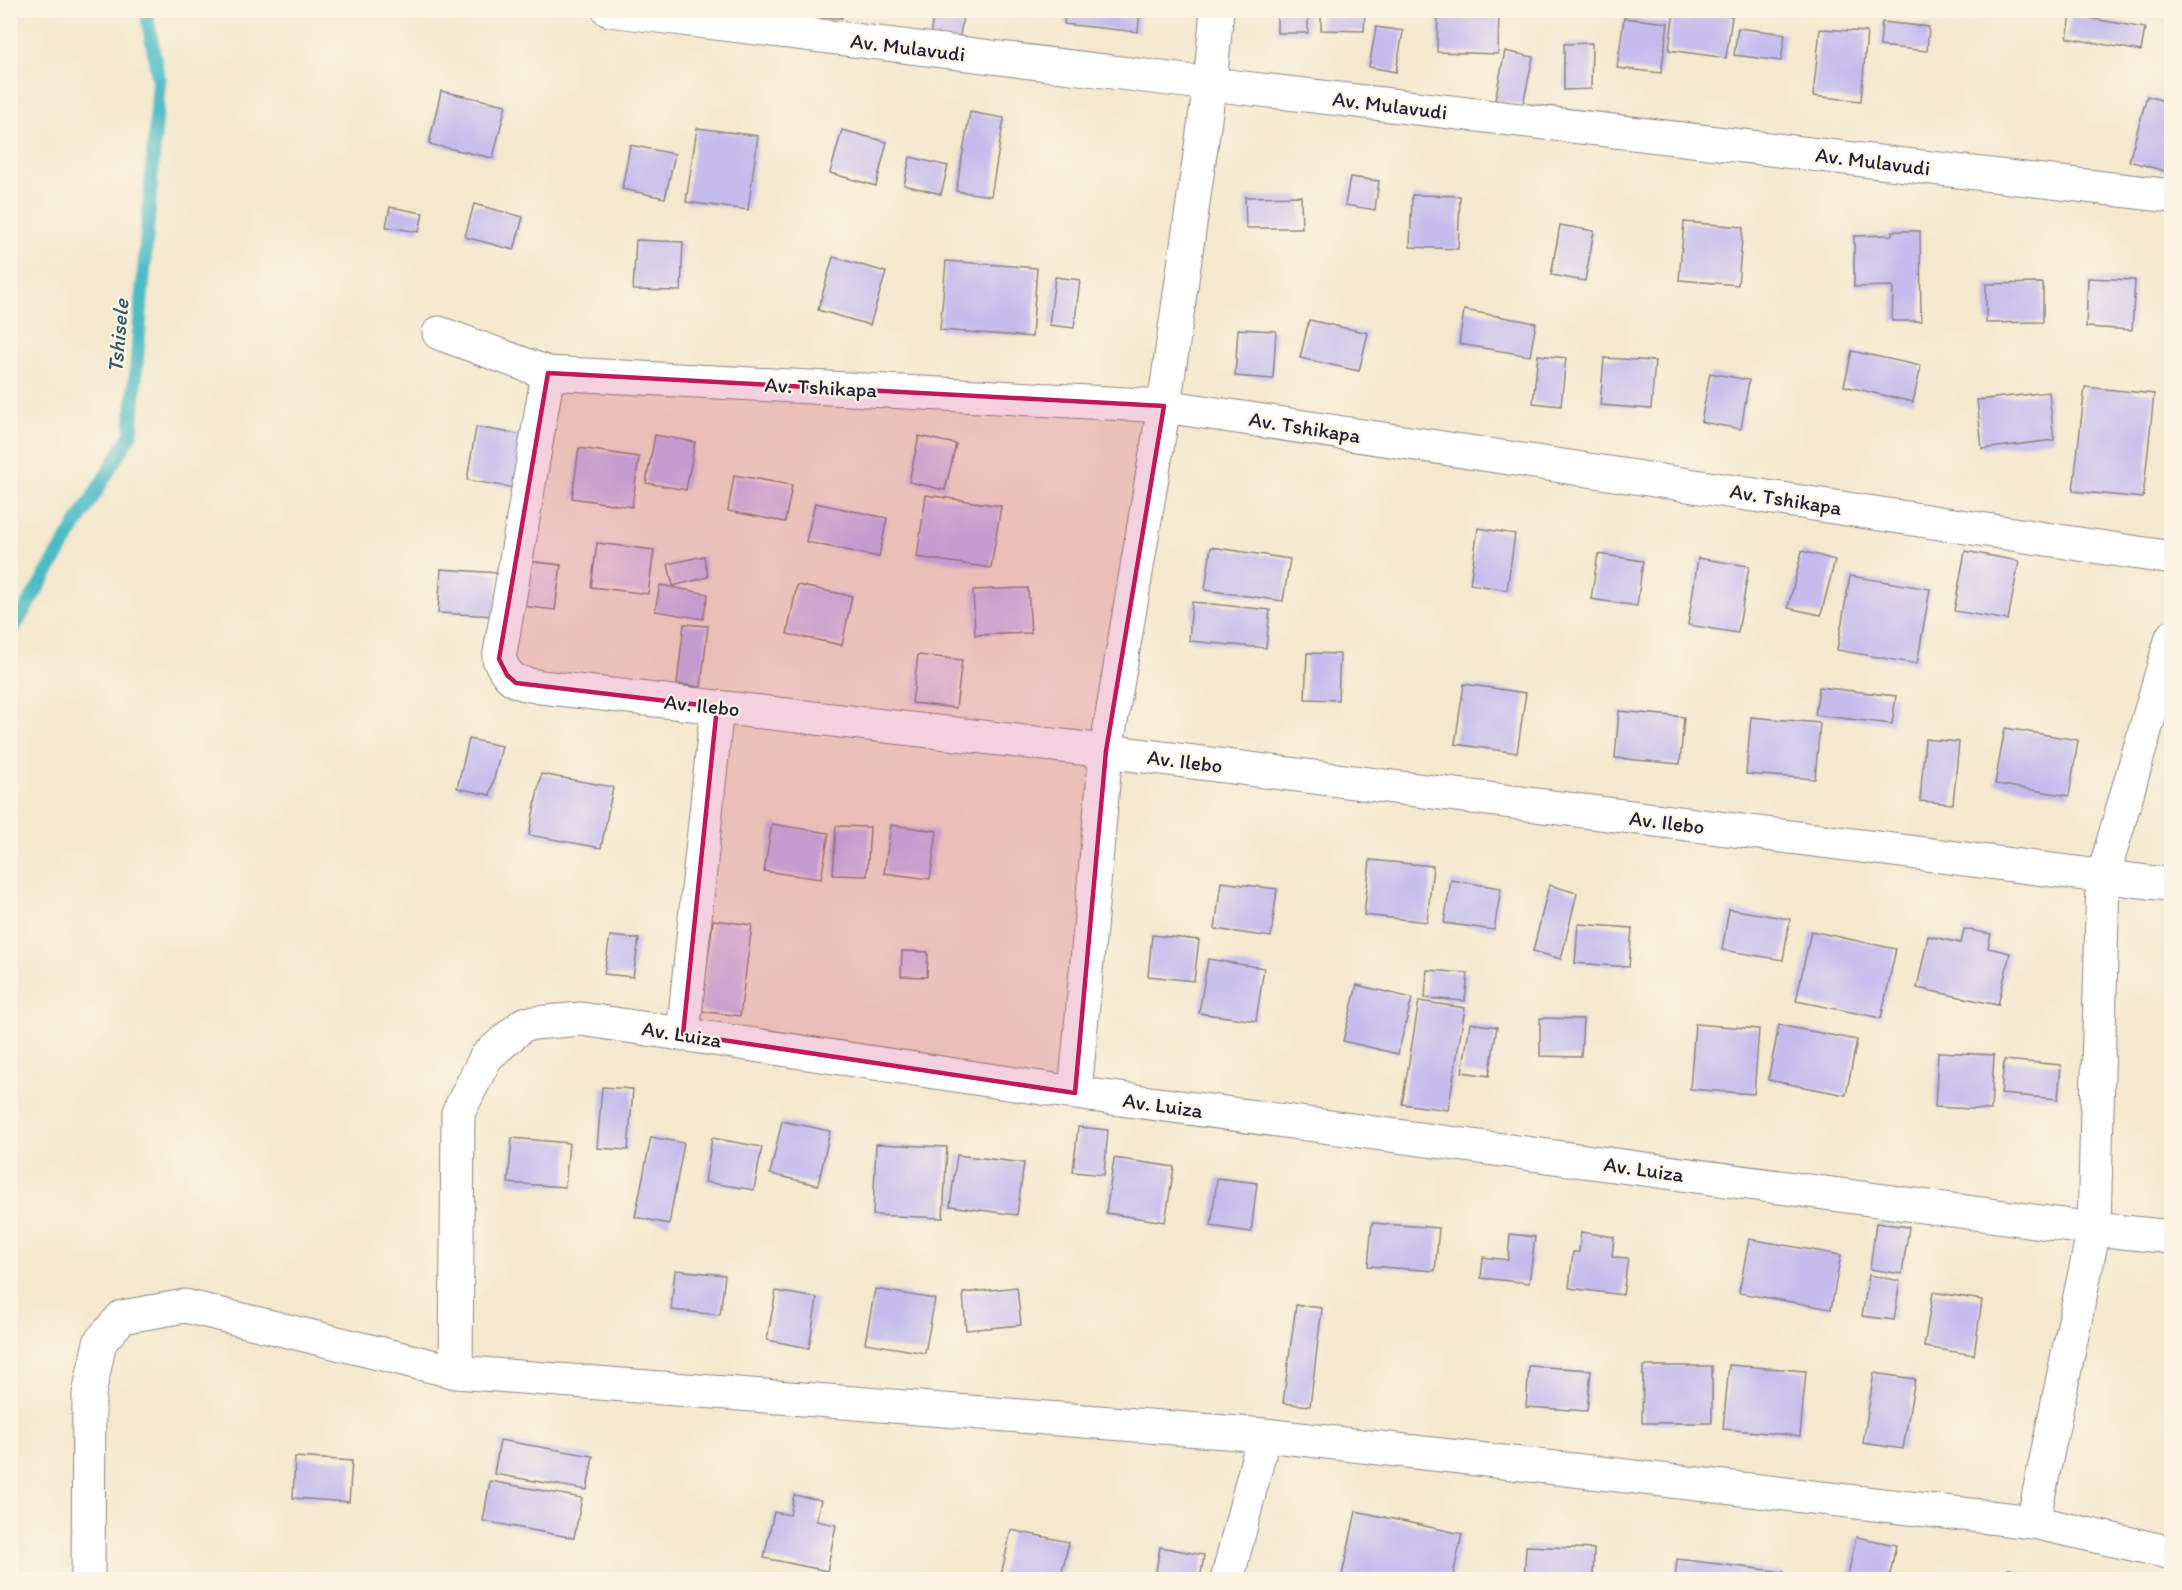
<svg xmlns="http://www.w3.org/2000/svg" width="2182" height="1590" font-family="Itim,sans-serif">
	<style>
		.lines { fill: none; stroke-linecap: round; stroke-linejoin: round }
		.stream { stroke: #4dbbc5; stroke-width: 14 }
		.building { fill: #c5bced }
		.minor-casing { stroke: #8b8584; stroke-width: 35 }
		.minor { stroke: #fff; stroke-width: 33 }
		.marked { fill: #c2185b; fill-opacity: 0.2; stroke: #c2185b; stroke-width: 4.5; stroke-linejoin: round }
		.labels { text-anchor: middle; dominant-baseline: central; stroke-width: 4.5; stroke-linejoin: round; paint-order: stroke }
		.street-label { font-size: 21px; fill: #22223b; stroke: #fcf5e5 }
		.water-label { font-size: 22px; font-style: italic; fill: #31586b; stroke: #fcf5e5 }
	</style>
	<rect width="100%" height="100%" fill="#fcf5e5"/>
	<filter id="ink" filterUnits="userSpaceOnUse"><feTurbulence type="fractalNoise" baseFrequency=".0167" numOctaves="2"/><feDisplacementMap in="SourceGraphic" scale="12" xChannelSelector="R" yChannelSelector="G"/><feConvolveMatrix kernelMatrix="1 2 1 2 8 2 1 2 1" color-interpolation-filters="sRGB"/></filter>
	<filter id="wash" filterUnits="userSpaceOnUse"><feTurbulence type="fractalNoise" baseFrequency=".008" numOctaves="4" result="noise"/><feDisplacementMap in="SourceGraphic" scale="24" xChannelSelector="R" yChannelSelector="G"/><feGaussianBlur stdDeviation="1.35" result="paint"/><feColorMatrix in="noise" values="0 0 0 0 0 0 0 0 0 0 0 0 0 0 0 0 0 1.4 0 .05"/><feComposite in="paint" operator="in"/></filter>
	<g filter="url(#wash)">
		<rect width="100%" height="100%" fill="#f4e8ce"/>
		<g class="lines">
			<path class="stream" d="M 10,634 L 131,434 L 159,82 L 146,10"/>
		</g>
		<g id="blocks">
			<path class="building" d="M 792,10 L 843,10 L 842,18 L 792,17 Z
				M 934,10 L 964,10 L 959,42 L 930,37 Z
				M 1066,10 L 1140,10 L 1138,32 L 1064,24 Z
				M 1277,10 L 1308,10 L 1308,33 L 1277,33 Z
				M 1321,10 L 1365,10 L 1364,31 L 1321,30 Z
				M 1438,10 L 1499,10 L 1498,54 L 1437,52 Z
				M 1674,10 L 1696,10 L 1732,16 L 1726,58 L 1669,50 Z
				M 2071,15 L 2145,28 L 2141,51 L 2067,38 Z
				M 1624,18 L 1668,23 L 1661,73 L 1617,68 Z
				M 1882,22 L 1929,27 L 1927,51 L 1880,46 Z
				M 1376,27 L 1403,31 L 1396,72 L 1369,67 Z
				M 1738,28 L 1785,34 L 1781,61 L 1734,55 Z
				M 1820,29 L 1867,32 L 1861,101 L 1813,96 Z
				M 1592,43 L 1591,89 L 1564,90 L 1564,44 Z
				M 1505,51 L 1533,57 L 1523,105 L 1495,100 Z
				M 441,91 L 506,105 L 493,158 L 429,144 Z
				M 2147,96 L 2172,103 L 2172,173 L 2129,161 Z
				M 970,112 L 1004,118 L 991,196 L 956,191 Z
				M 697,128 L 758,136 L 748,210 L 686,202 Z
				M 842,130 L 887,142 L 876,186 L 830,173 Z
				M 630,145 L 675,154 L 665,198 L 622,189 Z
				M 910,157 L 948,166 L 941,194 L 904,185 Z
				M 1350,177 L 1379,181 L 1375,210 L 1345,205 Z
				M 1412,195 L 1460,196 L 1458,249 L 1410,247 Z
				M 1301,196 L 1302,228 L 1246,228 L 1245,197 Z
				M 474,204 L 523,217 L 514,250 L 465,237 Z
				M 390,207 L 423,213 L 419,232 L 386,227 Z
				M 1684,222 L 1743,227 L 1738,285 L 1679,280 Z
				M 1560,225 L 1594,231 L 1585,281 L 1551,275 Z
				M 1892,231 L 1920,231 L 1921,321 L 1892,321 L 1893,286 L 1854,287 L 1854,236 L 1892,235 Z
				M 636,240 L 683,242 L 681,291 L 633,290 Z
				M 833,257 L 886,272 L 870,325 L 818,310 Z
				M 946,261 L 1037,268 L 1032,337 L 940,330 Z
				M 1055,277 L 1080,280 L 1074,328 L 1049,325 Z
				M 2088,278 L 2135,280 L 2132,330 L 2086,327 Z
				M 2043,283 L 2043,322 L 1986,323 L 1986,284 Z
				M 1464,310 L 1536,323 L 1530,356 L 1459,344 Z
				M 1309,320 L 1368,333 L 1359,371 L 1300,358 Z
				M 1238,329 L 1276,331 L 1273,379 L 1235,376 Z
				M 1852,351 L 1921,366 L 1913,402 L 1844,386 Z
				M 1538,355 L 1566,358 L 1561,406 L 1533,403 Z
				M 1604,358 L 1655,361 L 1651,409 L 1600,405 Z
				M 1710,373 L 1749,380 L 1741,429 L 1701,422 Z
				M 2085,387 L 2154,394 L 2143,498 L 2073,491 Z
				M 2049,392 L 2054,440 L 1982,449 L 1977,400 Z
				M 476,427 L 529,436 L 521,489 L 467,480 Z
				M 655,435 L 695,442 L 686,490 L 646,483 Z
				M 919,436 L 956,444 L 945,490 L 909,482 Z
				M 579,448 L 639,457 L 632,507 L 572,498 Z
				M 734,475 L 792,485 L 785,522 L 728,511 Z
				M 926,495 L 1001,506 L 991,568 L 917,557 Z
				M 815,503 L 887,518 L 879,557 L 806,542 Z
				M 1478,528 L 1515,534 L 1507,590 L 1470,584 Z
				M 597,543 L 654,550 L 648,594 L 591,587 Z
				M 1211,547 L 1290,559 L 1283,601 L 1205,590 Z
				M 1802,551 L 1835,560 L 1821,615 L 1788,608 Z
				M 1965,551 L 2019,561 L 2008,620 L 1954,611 Z
				M 1598,554 L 1643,561 L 1637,606 L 1591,599 Z
				M 704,556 L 708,577 L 673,586 L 668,564 Z
				M 1698,558 L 1749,566 L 1738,633 L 1688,625 Z
				M 528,561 L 561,565 L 555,610 L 522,606 Z
				M 441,569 L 498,573 L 496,616 L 438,613 Z
				M 1850,576 L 1930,589 L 1917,664 L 1837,650 Z
				M 660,585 L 708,594 L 703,619 L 655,611 Z
				M 797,585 L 852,596 L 842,645 L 787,634 Z
				M 1028,588 L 1031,633 L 975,635 L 973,590 Z
				M 1192,602 L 1270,610 L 1266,648 L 1189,641 Z
				M 684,624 L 708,626 L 701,687 L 677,684 Z
				M 1307,653 L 1340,654 L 1338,700 L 1305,699 Z
				M 918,655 L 962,660 L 956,708 L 912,703 Z
				M 1464,684 L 1526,693 L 1517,753 L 1455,744 Z
				M 1819,687 L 1896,696 L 1892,724 L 1815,715 Z
				M 1619,711 L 1684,717 L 1680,764 L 1615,758 Z
				M 1751,717 L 1820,723 L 1815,779 L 1746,774 Z
				M 2005,728 L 2078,740 L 2069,796 L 1995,784 Z
				M 469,739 L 502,746 L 490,795 L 457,788 Z
				M 1925,739 L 1959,742 L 1953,804 L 1920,801 Z
				M 541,774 L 613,787 L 601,848 L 529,835 Z
				M 772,824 L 829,833 L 821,879 L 764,871 Z
				M 891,825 L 937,831 L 930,879 L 884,873 Z
				M 836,826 L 870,827 L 867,876 L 833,875 Z
				M 1370,860 L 1433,866 L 1427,922 L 1364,915 Z
				M 1451,880 L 1501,888 L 1494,930 L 1444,923 Z
				M 1221,882 L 1277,889 L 1271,937 L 1215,929 Z
				M 1549,885 L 1577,893 L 1561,959 L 1533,951 Z
				M 1729,909 L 1790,919 L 1783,960 L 1722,950 Z
				M 713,920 L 752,925 L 740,1016 L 701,1011 Z
				M 1578,924 L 1632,928 L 1629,967 L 1575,963 Z
				M 1964,929 L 1991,934 L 1988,948 L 2010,953 L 1998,1005 L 1917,988 L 1928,936 L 1961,943 Z
				M 1811,931 L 1896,949 L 1881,1018 L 1796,1001 Z
				M 1152,935 L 1199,940 L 1194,981 L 1148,976 Z
				M 610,936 L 639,939 L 633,977 L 604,974 Z
				M 902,951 L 928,952 L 927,977 L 901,976 Z
				M 1208,959 L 1264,968 L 1256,1021 L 1199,1013 Z
				M 1427,970 L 1468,973 L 1465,1001 L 1425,998 Z
				M 1357,985 L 1412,998 L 1398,1054 L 1343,1041 Z
				M 1419,1001 L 1465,1008 L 1448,1110 L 1402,1104 Z
				M 1540,1018 L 1583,1019 L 1581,1057 L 1540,1056 Z
				M 1470,1023 L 1497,1027 L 1489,1076 L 1462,1072 Z
				M 1695,1024 L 1759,1029 L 1754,1094 L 1690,1089 Z
				M 1779,1025 L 1857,1040 L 1846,1095 L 1768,1080 Z
				M 1938,1052 L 1994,1055 L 1991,1110 L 1935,1107 Z
				M 2004,1060 L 2061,1065 L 2058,1099 L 2001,1094 Z
				M 602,1087 L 633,1089 L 628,1150 L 597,1148 Z
				M 782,1121 L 830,1131 L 818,1185 L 770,1174 Z
				M 1078,1127 L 1108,1130 L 1104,1175 L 1073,1172 Z
				M 651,1137 L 684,1143 L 669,1224 L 635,1217 Z
				M 512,1138 L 569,1143 L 565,1187 L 508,1183 Z
				M 712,1138 L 762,1147 L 754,1190 L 705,1182 Z
				M 876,1144 L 947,1147 L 943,1218 L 873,1215 Z
				M 957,1155 L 1024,1163 L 1017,1215 L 950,1206 Z
				M 1114,1158 L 1174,1167 L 1165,1222 L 1106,1213 Z
				M 1217,1178 L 1257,1183 L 1251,1232 L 1211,1226 Z
				M 1372,1223 L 1439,1228 L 1435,1271 L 1368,1266 Z
				M 1876,1223 L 1909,1227 L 1902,1274 L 1870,1269 Z
				M 1581,1232 L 1614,1237 L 1612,1257 L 1628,1258 L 1623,1295 L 1569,1288 L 1573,1252 L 1579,1252 Z
				M 1510,1234 L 1535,1237 L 1529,1283 L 1481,1278 L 1483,1257 L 1508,1260 Z
				M 1749,1239 L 1841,1255 L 1831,1309 L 1739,1293 Z
				M 675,1270 L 725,1275 L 720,1315 L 671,1310 Z
				M 1869,1275 L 1900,1281 L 1894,1320 L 1862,1316 Z
				M 1017,1287 L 1021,1325 L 966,1330 L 963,1293 Z
				M 875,1289 L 935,1299 L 925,1353 L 865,1343 Z
				M 776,1291 L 817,1298 L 809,1348 L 767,1340 Z
				M 1933,1292 L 1982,1300 L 1974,1355 L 1924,1347 Z
				M 1296,1305 L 1322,1308 L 1310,1406 L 1283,1403 Z
				M 1729,1365 L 1806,1371 L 1800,1436 L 1723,1429 Z
				M 1529,1366 L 1591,1370 L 1587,1411 L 1526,1407 Z
				M 1643,1366 L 1712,1366 L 1712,1423 L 1642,1423 Z
				M 1874,1373 L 1915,1379 L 1903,1449 L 1863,1443 Z
				M 500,1440 L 593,1456 L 587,1490 L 494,1474 Z
				M 295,1457 L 352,1461 L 349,1502 L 293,1498 Z
				M 490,1481 L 582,1498 L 574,1538 L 483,1521 Z
				M 794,1495 L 821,1500 L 816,1521 L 836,1525 L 827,1571 L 764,1558 L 774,1512 L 790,1515 Z
				M 1356,1511 L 1462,1534 L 1452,1580 L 1341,1580 Z
				M 1011,1530 L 1069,1542 L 1060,1580 L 1000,1580 Z
				M 1856,1537 L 1896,1545 L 1889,1580 L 1847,1580 Z
				M 1526,1546 L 1594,1549 L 1593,1580 L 1524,1580 Z
				M 1160,1547 L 1204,1555 L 1200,1580 L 1170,1580 L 1155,1577 Z
				M 1677,1559 L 1784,1572 L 1783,1580 L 1675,1580 Z
				M 2009,1569 L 2049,1579 L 2049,1580 L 2007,1580 Z"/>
		</g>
	</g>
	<g filter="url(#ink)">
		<use href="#blocks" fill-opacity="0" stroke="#8b8584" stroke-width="1.5"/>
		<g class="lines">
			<g class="minor-casing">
				<path id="minor" d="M 609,10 L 1210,84 L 2172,196
					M 439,333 L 548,373 L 1164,406 L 2172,558
					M 548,373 L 499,659 C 510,683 516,682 541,687 L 1106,751 L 2172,885
					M 683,1034 L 717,707
					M 1075,1093 L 1106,751 L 1164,406 L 1210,84 L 1217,10
					M 456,1372 L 458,1113 L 486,1057 L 524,1024 L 581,1019 L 1075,1093 L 2094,1229 L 2172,1237
					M 2033,1522 L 2094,1229 L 2103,877 L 2172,637
					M 88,1580 L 89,1394 L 100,1342 L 122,1317 L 185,1306 L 456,1372 L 1264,1435 L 2033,1522 L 2172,1553
					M 1227,1580 L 1264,1435"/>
			</g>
			<use href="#minor" class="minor"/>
		</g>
	</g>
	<path class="marked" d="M 548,373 L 1164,406 L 1106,751 L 1075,1093 L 683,1034 L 717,707 L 516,683 L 507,675 L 499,659 Z"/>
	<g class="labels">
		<g class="street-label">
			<text transform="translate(908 47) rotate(7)">Av. Mulavudi</text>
			<text transform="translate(1390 105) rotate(7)">Av. Mulavudi</text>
			<text transform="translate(1873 161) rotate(7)">Av. Mulavudi</text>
			<text transform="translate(821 387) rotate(3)">Av. Tshikapa</text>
			<text transform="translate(1305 427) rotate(9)">Av. Tshikapa</text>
			<text transform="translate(1786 499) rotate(9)">Av. Tshikapa</text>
			<text transform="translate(702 705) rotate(6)">Av. Ilebo</text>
			<text transform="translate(1185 761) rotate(7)">Av. Ilebo</text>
			<text transform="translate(1667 822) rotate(7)">Av. Ilebo</text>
			<text transform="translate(682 1034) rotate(9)">Av. Luiza</text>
			<text transform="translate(1163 1105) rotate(8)">Av. Luiza</text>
			<text transform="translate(1644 1169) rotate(8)">Av. Luiza</text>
		</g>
		<g class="water-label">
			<text transform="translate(118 336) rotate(-85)">Tshisele</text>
		</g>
	</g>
	<rect width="2182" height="1590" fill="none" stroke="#fcf5e5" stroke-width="36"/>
</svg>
